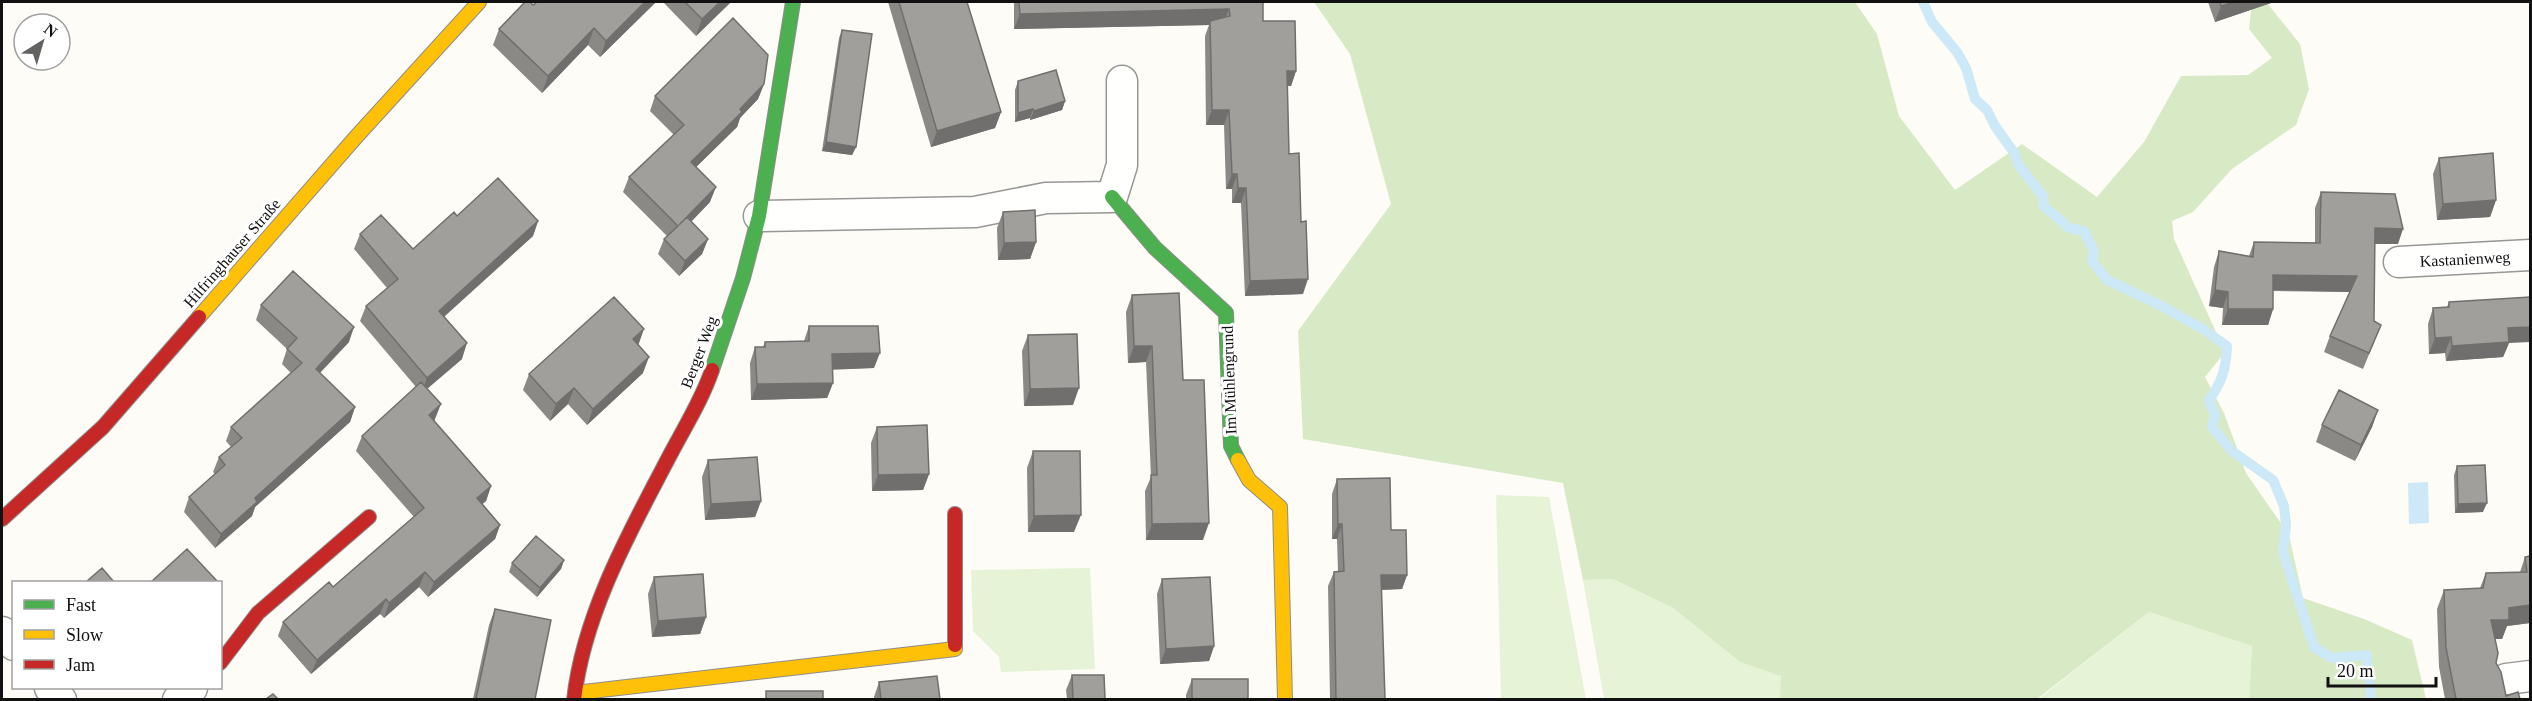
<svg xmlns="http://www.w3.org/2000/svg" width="2532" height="701" font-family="Georgia,serif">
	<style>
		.green { fill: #e7f3d7 }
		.forest { fill: #d8eac5 }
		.water { fill: #cde8f7 }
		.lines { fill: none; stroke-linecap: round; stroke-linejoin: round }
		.stream { stroke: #cde8f7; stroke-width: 10 }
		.street-casing { stroke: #979795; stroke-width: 33 }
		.fast-casing { stroke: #8e8d8b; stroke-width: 16 }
		.slow-casing { stroke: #8e8d8b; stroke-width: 16 }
		.jam-casing { stroke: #8e8d8b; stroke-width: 16 }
		.street { stroke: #fffffe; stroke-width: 30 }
		.fast { stroke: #4caf50; stroke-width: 14 }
		.slow { stroke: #ffc107; stroke-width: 14 }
		.jam { stroke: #c62828; stroke-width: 14 }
		.wall { fill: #8a8986 }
		.shaded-wall { fill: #716f6d }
		.building { fill: #a19f9c; stroke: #716f6d; stroke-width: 1.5 }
		.labels { text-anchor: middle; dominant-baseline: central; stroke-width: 6; stroke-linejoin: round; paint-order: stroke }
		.street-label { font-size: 16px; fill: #111; stroke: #fff }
	</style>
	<rect width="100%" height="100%" fill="#fdfcf7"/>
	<path class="green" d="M 1496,495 L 1549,497 L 1586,699 L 1501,699 Z
		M 1090,568 L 1095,669 L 1001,672 L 999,657 L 973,631 L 971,570 Z
		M 1613,579 L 1673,608 L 1740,662 L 1782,676 L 1780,699 L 1604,699 L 1583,580 Z
		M 2149,612 L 2252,646 L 2249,699 L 2037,700 Z"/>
	<path class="forest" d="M 1314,2 L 1855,2 L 1877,34 L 1899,116 L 1955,190 L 2022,144 L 2097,197 L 2144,142 L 2181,76 L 2248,75 L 2272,58 L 2249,29 L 2252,2 L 2267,3 L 2300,44 L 2309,89 L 2296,125 L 2232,169 L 2193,212 L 2172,221 L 2174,239 L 2225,352 L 2205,377 L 2224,413 L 2246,473 L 2289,535 L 2303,598 L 2364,619 L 2412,640 L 2426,699 L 2249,699 L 2252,646 L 2149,612 L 2037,699 L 1780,699 L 1781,676 L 1740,662 L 1673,608 L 1613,579 L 1583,580 L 1563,483 L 1303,439 L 1298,331 L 1391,204 L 1350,54 Z"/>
	<path class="water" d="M 2428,482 L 2429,523 L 2409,524 L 2408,483 Z"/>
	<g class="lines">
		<path class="stream" d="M 1923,2 L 1932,22 L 1957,52 L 1966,68 L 1975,99 L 1987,110 L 1995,126 L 2015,154 L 2019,166 L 2043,196 L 2044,206 L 2069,228 L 2084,231 L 2094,251 L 2092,261 L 2107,280 L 2158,304 L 2203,329 L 2227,346 C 2226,369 2222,382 2209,400 L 2215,416 L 2212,427 L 2232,451 L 2273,480 L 2284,506 L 2286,525 L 2283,552 L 2314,647 L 2332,658 L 2367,655 L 2371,700"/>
		<g class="street-casing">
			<path id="street" d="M 759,216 L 975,212 L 1046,198 L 1112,197 L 1122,165 L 1122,81
				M 2399,262 L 2530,255
				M 2,632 L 14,645
				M 2506,679 L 2530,676
				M 50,688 L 61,700
				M 178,700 L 192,688"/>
		</g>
		<g class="fast-casing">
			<path id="fast" d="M 1112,197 L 1155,248 L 1226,313 L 1231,446 L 1238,460
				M 712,370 L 743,278 L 759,216 L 793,2"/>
		</g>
		<g class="slow-casing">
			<path id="slow" d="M 199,317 L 356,137 L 479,2
				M 1238,460 L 1249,480 L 1280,507 L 1285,700
				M 575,693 L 955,649 L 955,645"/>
		</g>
		<g class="jam-casing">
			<path id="jam" d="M 955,514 L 955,645
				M 2,519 L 103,427 L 199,317
				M 220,663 L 258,613 L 369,517
				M 574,700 C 583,615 630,531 670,455 C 684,428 702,400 712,370"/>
		</g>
		<use href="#street" class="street"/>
		<use href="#fast" class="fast"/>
		<use href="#slow" class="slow"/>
		<use href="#jam" class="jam"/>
	</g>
	<path class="wall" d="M 537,2 L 656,2 L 600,57 L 588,45 L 542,93 L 493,45 L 499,29 L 533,5 Z
		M 663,2 L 731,2 L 696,36 Z
		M 888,2 L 967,2 L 1001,112 L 995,128 L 931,147 Z
		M 1014,2 L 1263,2 L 1263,21 L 1296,71 L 1291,86 L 1287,86 L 1289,154 L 1303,294 L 1245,296 L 1241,203 L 1232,203 L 1232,189 L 1226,189 L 1224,125 L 1206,125 L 1205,36 L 1209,25 L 1014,29 Z
		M 2208,2 L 2274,2 L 2215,22 Z
		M 842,30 L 856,147 L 852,155 L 822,151 L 839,38 Z
		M 1018,81 L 1065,101 L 1062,110 L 1030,120 L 1030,118 L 1015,122 L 1015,90 Z
		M 764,84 L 758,99 L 740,118 L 737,127 L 696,167 L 710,202 L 691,221 L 708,239 L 702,254 L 679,276 L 658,254 L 664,239 L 667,236 L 623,192 L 629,177 L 674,135 L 650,111 L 655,96 Z
		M 2439,158 L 2496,200 L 2490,217 L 2437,220 L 2433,174 Z
		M 2321,192 L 2398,244 L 2374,244 L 2374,321 L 2375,340 L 2363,369 L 2324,352 L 2330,336 L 2350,292 L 2273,291 L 2273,309 L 2268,325 L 2222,325 L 2223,308 L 2209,306 L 2214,267 L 2219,251 L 2249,256 L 2254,242 L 2315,243 L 2315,208 Z
		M 1003,212 L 1036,242 L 1030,259 L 998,260 L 997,228 Z
		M 457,216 L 538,221 L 533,236 L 444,316 L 462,359 L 427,389 L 435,419 L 434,421 L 491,486 L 486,501 L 482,504 L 500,525 L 495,539 L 428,597 L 419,587 L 384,618 L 380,614 L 311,674 L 278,636 L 283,622 L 333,587 L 414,517 L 356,451 L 362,436 L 416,387 L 360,321 L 366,306 L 387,288 L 354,249 L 360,234 L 413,249 Z
		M 1132,295 L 1183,380 L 1203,540 L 1146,540 L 1145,491 L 1151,477 L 1146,362 L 1128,363 L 1126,312 Z
		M 2449,302 L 2509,343 L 2503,357 L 2446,361 L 2445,353 L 2429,354 L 2428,324 L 2433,308 L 2447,307 Z
		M 261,305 L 349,342 L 320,373 L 355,407 L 350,422 L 255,507 L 252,516 L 215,548 L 184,512 L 189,497 L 215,474 L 213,472 L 219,457 L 231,447 L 226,441 L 231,427 L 291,373 L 282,364 L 287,349 L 256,320 Z
		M 809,326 L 874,368 L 832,369 L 833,383 L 827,398 L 751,400 L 750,363 L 755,347 L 763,347 L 765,342 L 804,341 Z
		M 1028,335 L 1073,405 L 1024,406 L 1022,351 Z
		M 638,345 L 643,373 L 587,425 L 568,404 L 550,421 L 523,390 L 529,374 Z
		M 2378,410 L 2372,427 L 2355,461 L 2316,442 L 2322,425 Z
		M 877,427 L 929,474 L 923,490 L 872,491 L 871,443 Z
		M 1033,451 L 1074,532 L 1028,532 L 1027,468 Z
		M 708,460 L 761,501 L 755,517 L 705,520 L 702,477 Z
		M 2457,466 L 2483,512 L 2455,513 L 2454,475 Z
		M 1337,479 L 1391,530 L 1407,575 L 1402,589 L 1381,590 L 1385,699 L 1330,699 L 1328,586 L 1334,572 L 1338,572 L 1337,539 L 1332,539 L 1332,494 Z
		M 2530,556 L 2530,623 L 2507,626 L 2502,639 L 2495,639 L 2496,663 L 2506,696 L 2520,699 L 2445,699 L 2439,667 L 2437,609 L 2444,590 L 2480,588 L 2486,573 L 2520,572 L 2525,557 Z
		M 564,560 L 561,569 L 537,597 L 509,572 L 512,563 Z
		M 654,577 L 706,617 L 700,634 L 652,637 L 648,594 Z
		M 1162,579 L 1214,646 L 1209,661 L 1160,664 L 1157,594 Z
		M 495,609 L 535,699 L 473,699 L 489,625 Z
		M 1072,675 L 1105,699 L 1067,699 L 1066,690 Z
		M 1192,679 L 1248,699 L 1186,699 L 1186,695 Z
		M 879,682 L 940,699 L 874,699 L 874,697 Z"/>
	<path class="shaded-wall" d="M 645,2 L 656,2 L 600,57 L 606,41 Z
		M 720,2 L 731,2 L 696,36 L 702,19 Z
		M 2234,2 L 2274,2 L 2215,22 L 2221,6 Z
		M 1229,9 L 1223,24 L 1210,21 L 1209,25 L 1014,29 L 1020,14 Z
		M 594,28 L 588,45 L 542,93 L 548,76 Z
		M 1287,71 L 1296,71 L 1291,86 L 1281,86 Z
		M 764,84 L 758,99 L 740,118 L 737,127 L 686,177 L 691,162 Z
		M 1065,101 L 1062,110 L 1030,120 L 1034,111 Z
		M 1033,109 L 1030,118 L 1015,122 L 1018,113 Z
		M 1212,110 L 1229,110 L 1224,125 L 1206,125 Z
		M 1001,112 L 995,128 L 931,147 L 937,131 Z
		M 826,142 L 856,147 L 852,155 L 822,151 Z
		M 1232,174 L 1237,174 L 1232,189 L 1226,189 Z
		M 716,187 L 710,202 L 674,240 L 679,225 Z
		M 1238,188 L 1246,188 L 1241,203 L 1232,203 Z
		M 2496,200 L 2490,217 L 2437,220 L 2443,204 Z
		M 538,221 L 533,236 L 434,326 L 439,311 Z
		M 2375,228 L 2403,229 L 2398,244 L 2369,244 Z
		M 708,239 L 702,254 L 679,276 L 685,261 Z
		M 1036,242 L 1030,259 L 998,260 L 1004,243 Z
		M 2273,275 L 2357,276 L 2352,292 L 2267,290 Z
		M 1308,279 L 1303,294 L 1245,296 L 1250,281 Z
		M 2215,290 L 2228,292 L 2223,308 L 2209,306 Z
		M 2228,309 L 2273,309 L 2268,325 L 2222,325 Z
		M 354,327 L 349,342 L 310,383 L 316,369 Z
		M 2530,327 L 2530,342 L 2509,343 L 2503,357 L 2446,361 L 2452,346 L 2508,328 Z
		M 644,329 L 638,346 L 633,339 Z
		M 2451,337 L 2445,353 L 2429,354 L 2435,338 Z
		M 467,343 L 462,359 L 422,393 L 427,378 Z
		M 1134,346 L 1152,346 L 1146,362 L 1128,363 Z
		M 880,353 L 874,368 L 827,370 L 832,354 Z
		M 649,357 L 643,373 L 587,425 L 593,409 Z
		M 833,383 L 827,398 L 751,400 L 757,384 Z
		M 574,388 L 568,404 L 550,421 L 556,404 Z
		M 1079,388 L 1073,405 L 1024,406 L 1030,389 Z
		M 441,404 L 435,419 L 423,430 L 429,415 Z
		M 355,407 L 350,422 L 255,507 L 252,516 L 215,548 L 221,534 L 255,498 Z
		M 2378,410 L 2372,427 L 2355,461 L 2361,445 Z
		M 929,474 L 923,490 L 872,491 L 878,475 Z
		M 491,486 L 486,501 L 472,513 L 477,498 Z
		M 761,501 L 755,517 L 705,520 L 711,504 Z
		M 2487,503 L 2483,512 L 2455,513 L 2458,504 Z
		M 1081,515 L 1074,532 L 1028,532 L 1034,516 Z
		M 1209,523 L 1203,540 L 1146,540 L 1152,524 Z
		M 1338,524 L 1342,524 L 1337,539 L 1332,539 Z
		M 500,525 L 495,539 L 428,597 L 434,582 Z
		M 564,560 L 561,569 L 537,597 L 540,588 Z
		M 425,572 L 419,587 L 384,618 L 389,603 Z
		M 1381,575 L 1407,575 L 1402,589 L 1375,590 Z
		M 386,599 L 380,614 L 311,674 L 317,660 Z
		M 2530,605 L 2530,623 L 2507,626 L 2502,639 L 2484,639 L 2491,620 L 2509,608 Z
		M 706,617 L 700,634 L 652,637 L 658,621 Z
		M 1214,646 L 1209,661 L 1160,664 L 1166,649 Z"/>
	<path class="building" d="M 525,2 L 530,2 L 533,5 L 537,2 L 645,2 L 606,41 L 594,28 L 548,76 L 499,29 Z
		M 685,2 L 720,2 L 702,19 Z
		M 899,2 L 967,2 L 1001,112 L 937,131 Z
		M 1019,2 L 1263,2 L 1263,21 L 1295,21 L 1296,71 L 1287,71 L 1289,154 L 1299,153 L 1301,222 L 1306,221 L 1308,279 L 1250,281 L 1246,188 L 1238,188 L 1237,174 L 1232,174 L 1229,110 L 1212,110 L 1210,21 L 1230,16 L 1229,9 L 1020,14 Z
		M 2220,2 L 2234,2 L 2221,6 Z
		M 733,18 L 768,55 L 764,84 L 740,109 L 742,112 L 691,162 L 716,187 L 679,225 L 687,217 L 708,239 L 685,261 L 664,239 L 678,226 L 629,177 L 684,125 L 655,96 Z
		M 842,30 L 872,34 L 856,147 L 826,142 Z
		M 1056,70 L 1065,101 L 1034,111 L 1033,109 L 1018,113 L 1018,81 Z
		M 2493,153 L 2496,200 L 2443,204 L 2439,158 Z
		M 498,178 L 538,221 L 439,311 L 467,343 L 427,378 L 366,306 L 398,279 L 360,234 L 381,215 L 413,249 L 454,212 L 457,216 Z
		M 2321,192 L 2395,194 L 2403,229 L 2375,228 L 2374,321 L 2381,325 L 2369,353 L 2330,336 L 2357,276 L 2273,275 L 2273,309 L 2228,309 L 2228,292 L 2215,290 L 2219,251 L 2253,257 L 2254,242 L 2320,243 Z
		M 1035,210 L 1036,242 L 1004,243 L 1003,212 Z
		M 293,271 L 354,327 L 316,369 L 355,407 L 255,498 L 257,502 L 221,534 L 189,497 L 225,465 L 219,457 L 242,438 L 231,427 L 302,363 L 287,349 L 297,338 L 261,305 Z
		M 1179,293 L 1183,380 L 1204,380 L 1209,523 L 1152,524 L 1151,475 L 1157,475 L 1152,346 L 1134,346 L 1132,295 Z
		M 614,297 L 644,329 L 633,339 L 649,357 L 593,409 L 574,388 L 556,404 L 529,374 Z
		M 2530,297 L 2530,327 L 2508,328 L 2509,342 L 2452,346 L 2451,337 L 2435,338 L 2433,308 L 2449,307 L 2449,302 Z
		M 809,326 L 878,326 L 880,353 L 832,354 L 833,383 L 757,384 L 755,347 L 765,347 L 765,342 L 809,341 Z
		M 1077,334 L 1079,388 L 1030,389 L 1028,335 Z
		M 421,382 L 441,404 L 429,415 L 491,486 L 477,498 L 500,525 L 434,582 L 425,572 L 389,603 L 386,599 L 317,660 L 283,622 L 329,582 L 333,587 L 424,508 L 362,436 Z
		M 2339,390 L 2378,410 L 2361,445 L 2322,425 Z
		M 927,425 L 929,474 L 878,475 L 877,427 Z
		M 1033,451 L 1080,451 L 1081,515 L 1034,516 Z
		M 757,457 L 761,501 L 711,504 L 708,460 Z
		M 2485,465 L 2487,503 L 2458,504 L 2457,466 Z
		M 1390,478 L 1391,530 L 1406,530 L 1407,575 L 1381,575 L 1385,699 L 1336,699 L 1334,572 L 1344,571 L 1342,524 L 1338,524 L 1337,479 Z
		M 536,536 L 564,560 L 540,588 L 512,563 Z
		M 187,549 L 218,582 L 151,582 Z
		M 2530,556 L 2530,605 L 2509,608 L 2509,620 L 2491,620 L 2498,653 L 2496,663 L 2501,672 L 2506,696 L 2518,692 L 2520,699 L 2456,699 L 2446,648 L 2444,590 L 2483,588 L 2486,573 L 2527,572 L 2525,557 Z
		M 102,568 L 114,582 L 86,582 Z
		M 703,574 L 706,617 L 658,621 L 654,577 Z
		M 1210,577 L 1214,646 L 1166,649 L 1162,579 Z
		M 495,609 L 551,620 L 535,699 L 476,699 Z
		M 1072,675 L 1104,675 L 1105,699 L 1073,699 Z
		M 937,676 L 940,699 L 881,699 L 879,682 Z
		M 1192,679 L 1248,679 L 1248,699 L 1192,699 Z
		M 766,691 L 823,691 L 823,699 L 766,699 Z
		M 273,694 L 278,699 L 266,699 Z"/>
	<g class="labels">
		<g class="street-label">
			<text transform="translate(232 253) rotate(-49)">Hilfringhauser Straße</text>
			<text transform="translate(2465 259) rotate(-3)">Kastanienweg</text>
			<text transform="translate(699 352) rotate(-69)">Berger Weg</text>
			<text transform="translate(1229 380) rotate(-92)">Im Mühlengrund</text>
		</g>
	</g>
	<rect width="2532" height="701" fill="none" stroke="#111111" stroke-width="6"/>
	<rect x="12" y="581" width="210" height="108" fill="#ffffff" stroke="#a0a0a0" stroke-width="1.5"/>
	<rect x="24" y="600" width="30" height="9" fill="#4caf50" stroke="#a0a0a0" stroke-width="1.5"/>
	<text x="66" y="611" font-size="18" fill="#111111">Fast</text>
	<rect x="24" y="630" width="30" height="9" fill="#ffc107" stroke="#a0a0a0" stroke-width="1.5"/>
	<text x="66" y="641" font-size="18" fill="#111111">Slow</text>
	<rect x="24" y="660" width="30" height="9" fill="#c62828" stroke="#a0a0a0" stroke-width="1.5"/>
	<text x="66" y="671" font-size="18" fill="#111111">Jam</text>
	<g transform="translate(42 42) rotate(37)"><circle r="28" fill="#ffffff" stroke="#a0a0a0" stroke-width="1.5"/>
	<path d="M0-4.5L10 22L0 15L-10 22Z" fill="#646362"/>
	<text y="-9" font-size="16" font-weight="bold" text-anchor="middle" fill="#111111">N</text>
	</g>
	<path d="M2328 677v9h108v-9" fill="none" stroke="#111111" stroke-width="3"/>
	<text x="2337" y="677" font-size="18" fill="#111111" stroke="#ffffff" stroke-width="4.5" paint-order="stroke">20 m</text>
</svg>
